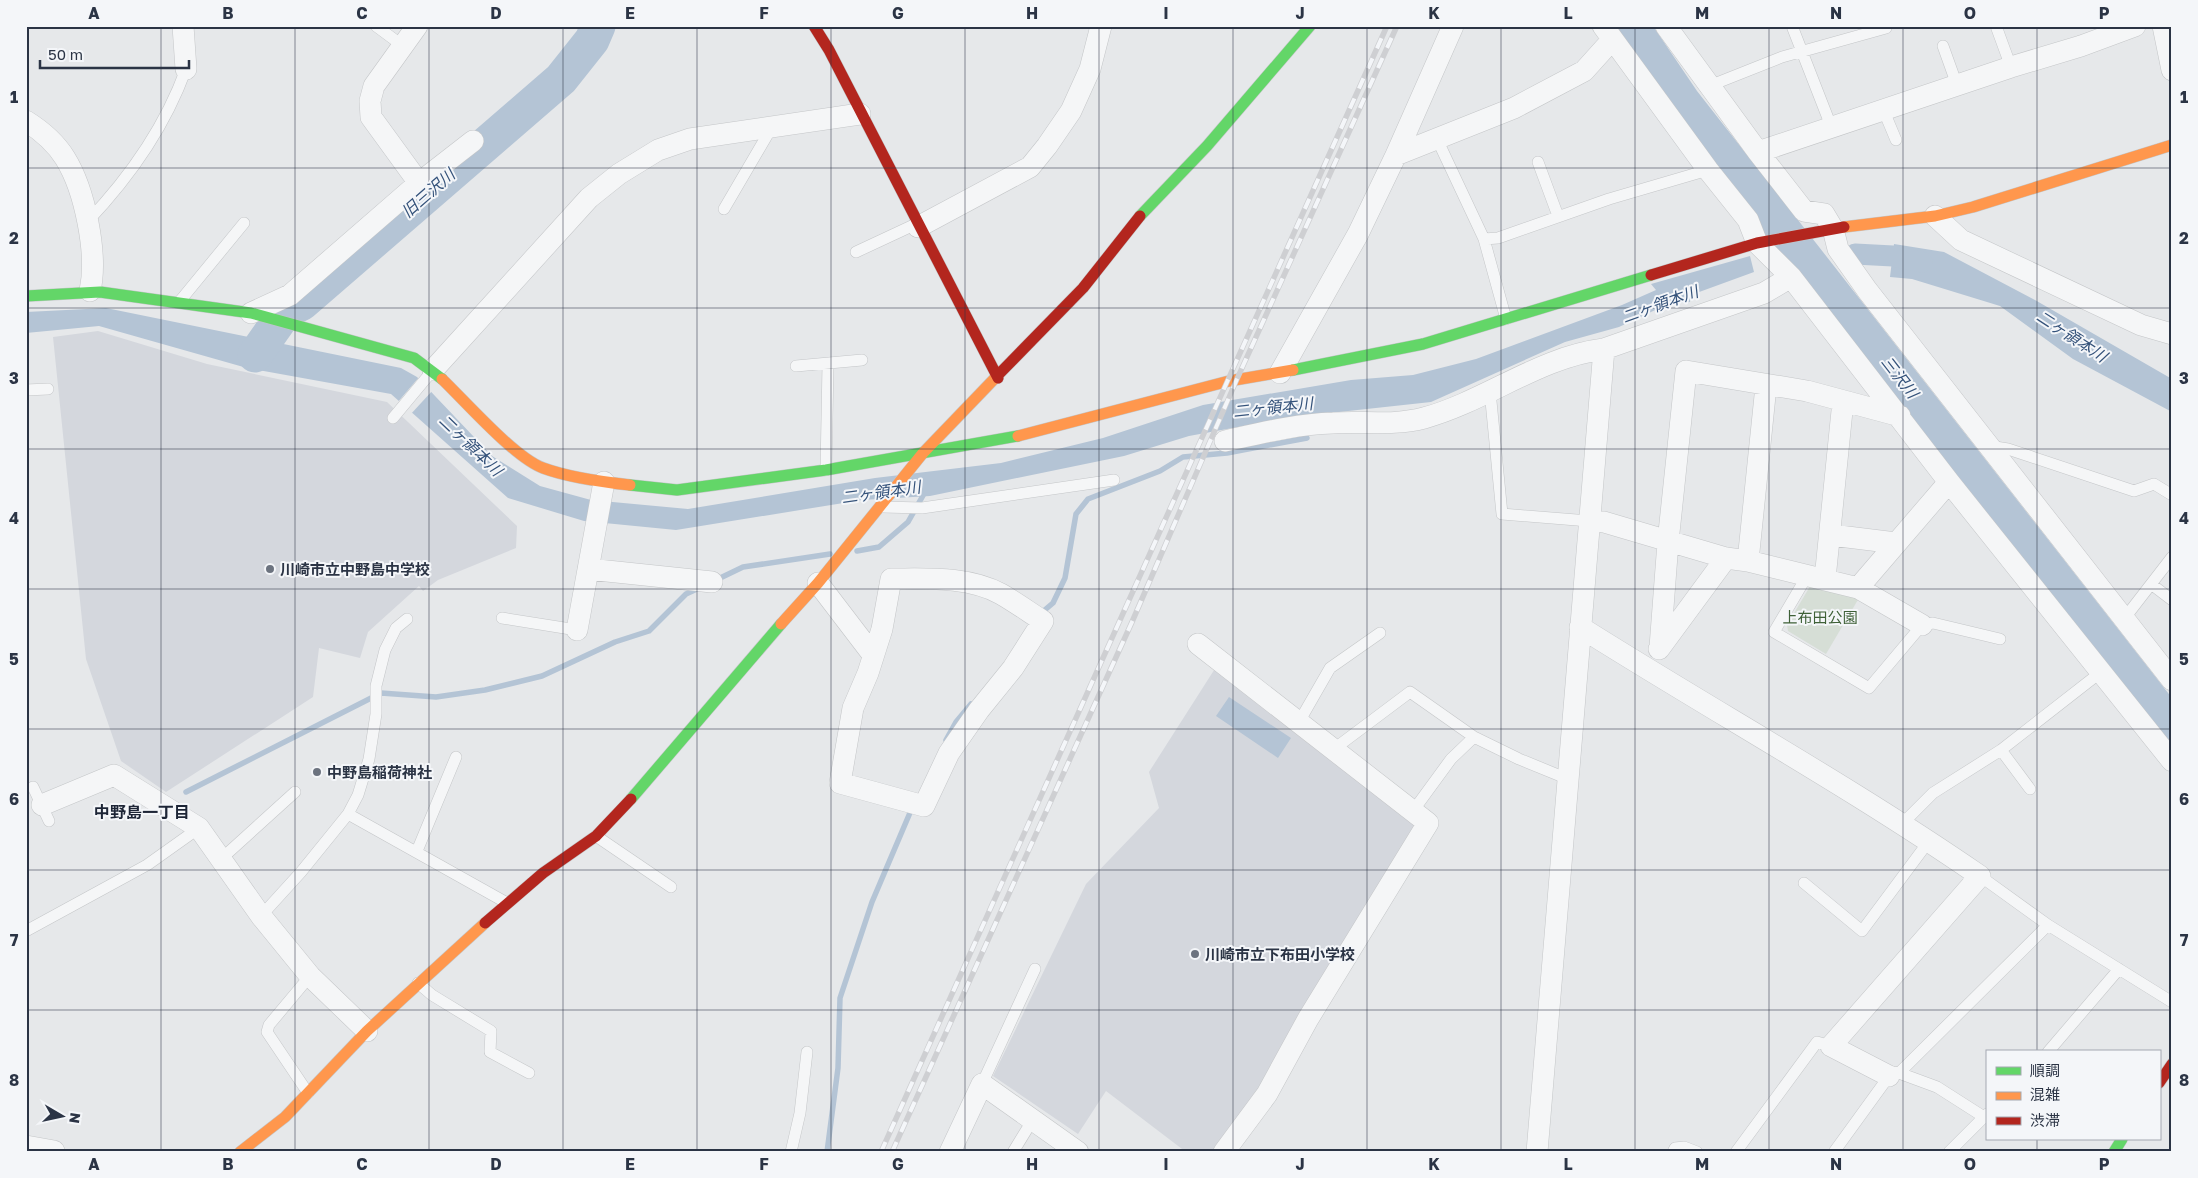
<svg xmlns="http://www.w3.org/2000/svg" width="2198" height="1178" font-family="'Golos Text','Noto Sans JP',sans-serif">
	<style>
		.built { fill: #d4d7dd }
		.green { fill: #d6ded6 }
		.water { fill: #b4c4d5 }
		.pier { fill: #e6e8ea }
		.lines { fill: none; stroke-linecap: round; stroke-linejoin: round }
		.stream { stroke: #b4c4d5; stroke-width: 5.5 }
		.canal { stroke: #b4c4d5; stroke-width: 21 }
		.river { stroke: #b4c4d5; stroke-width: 35 }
		.lane-casing { stroke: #c4c6c8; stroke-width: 12 }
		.street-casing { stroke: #c4c6c8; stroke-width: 22 }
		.fast-casing { stroke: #c4c6c8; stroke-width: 12 }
		.slow-casing { stroke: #c4c6c8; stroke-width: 12 }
		.jam-casing { stroke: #c4c6c8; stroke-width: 12 }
		.lane { stroke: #f5f6f7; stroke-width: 11 }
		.street { stroke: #f5f6f7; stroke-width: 21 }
		.fast { stroke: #63d668; stroke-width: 11 }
		.slow { stroke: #ff974d; stroke-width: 11 }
		.jam { stroke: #b3261e; stroke-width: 11 }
		.rail-casing { stroke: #cecfd2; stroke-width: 5.5 }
		.rail { stroke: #f4f6f9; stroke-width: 4; stroke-dasharray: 11; stroke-linecap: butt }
		.grid { fill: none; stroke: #2b3445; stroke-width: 1; stroke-opacity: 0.55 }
		.poi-dot { fill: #6c737f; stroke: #f4f6f9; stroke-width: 2 }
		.labels { text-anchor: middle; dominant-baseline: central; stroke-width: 4; stroke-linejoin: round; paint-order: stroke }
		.poi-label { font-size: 15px; font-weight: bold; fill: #2b3445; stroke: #f4f6f9; text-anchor: start }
		.park-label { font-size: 15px; fill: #3f6138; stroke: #f4f6f9 }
		.water-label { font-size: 16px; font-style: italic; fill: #34527a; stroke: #f4f6f9 }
		.neighbourhood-label { font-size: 16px; font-weight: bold; fill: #1d2536; stroke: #f4f6f9 }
		.neatline { fill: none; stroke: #2b3445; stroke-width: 2 }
		.grid-label { font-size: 16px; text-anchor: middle; font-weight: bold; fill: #2b3445 }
	</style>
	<rect width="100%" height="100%" fill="#e6e8ea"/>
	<path class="built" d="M 98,331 L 207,364 L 387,402 L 517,526 L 516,548 L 438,580 L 423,591 L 419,586 L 368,632 L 360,658 L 319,648 L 313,697 L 166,792 L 121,761 L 86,659 L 53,337 Z
		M 1216,667 L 1413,818 L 1415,831 L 1262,1088 L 1215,1152 L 1186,1152 L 1106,1091 L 1078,1134 L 993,1076 L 1086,884 L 1159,808 L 1149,772 Z"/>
	<path class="green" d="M 1812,583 L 1859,598 L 1826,654 L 1788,631 L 1787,625 Z"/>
	<path class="water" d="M 1612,26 L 1653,26 L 1697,91 L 2172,698 L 2172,752 L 1717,173 Z
		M 1894,244 L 1944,252 L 2035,300 L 2172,379 L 2172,412 L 2073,359 L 2000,306 L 1912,279 L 1890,277 Z
		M 1750,256 L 1754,272 L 1691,295 L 1690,302 L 1668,304 L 1619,327 L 1565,342 L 1431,402 L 1293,417 L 1189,436 L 1124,456 L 930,496 L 862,500 L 676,530 L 584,521 L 508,498 L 391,394 L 247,368 L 99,326 L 26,333 L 26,312 L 106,308 L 401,368 L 417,377 L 492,456 L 540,486 L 591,500 L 688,509 L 875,478 L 1001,463 L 1103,438 L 1203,405 L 1351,380 L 1413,375 L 1476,359 L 1622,305 L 1656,290 L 1651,284 Z
		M 1229,697 L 1291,738 L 1278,758 L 1216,716 Z"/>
	<path class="pier" d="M 420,376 L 433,390 L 410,415 L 397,403 Z"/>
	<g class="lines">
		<path class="stream" d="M 857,551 L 879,547 L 908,522 L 925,492
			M 716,580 L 743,567 L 830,554
			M 1040,614 L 1053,603 L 1065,578 L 1076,514 L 1088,499 L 1160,471 L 1183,457 L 1227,453 L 1307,438
			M 946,740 L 956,722 L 971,704
			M 186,792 L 381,693 L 436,697 L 485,690 L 542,676 L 615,642 L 649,631 L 686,594 L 699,588
			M 827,1152 L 838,1068 L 840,998 L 872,902 L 912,808"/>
		<path class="canal" d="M 1855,254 L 1893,256 L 1922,262"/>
		<path class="river" d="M 255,355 L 286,311 L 302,303 L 561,79 L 592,40 L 598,26"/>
		<g class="lane-casing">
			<path id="lane" d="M 376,26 L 403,46
				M 1792,26 L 1831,126
				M 1996,26 L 2011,67
				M 1943,46 L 1957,85
				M 1709,86 L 1782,57 L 1886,28
				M 1883,109 L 1896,140
				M 1437,139 L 1484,239 L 1506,319
				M 1538,162 L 1558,216
				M 724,209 L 772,127
				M 87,222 C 129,178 165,127 186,69
				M 1484,239 L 1498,238 L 1609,199 L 1708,170
				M 856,252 L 916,224
				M 180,301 L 244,223
				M 796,366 L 862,360
				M 26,390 L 48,389
				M 1490,391 L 1502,514 L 1589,521
				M 393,418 L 433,370
				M 1989,446 L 2008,449 L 2134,491 L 2154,484 L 2172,495
				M 826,470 L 828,364
				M 883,507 L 922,508 L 1114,480
				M 1807,576 L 1774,632 L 1869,688 L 1922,625 L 1933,623 L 2000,639
				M 2151,584 L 2172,600
				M 502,618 L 577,630
				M 2124,619 L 2172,557
				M 1299,722 L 1330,668 L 1380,633
				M 1334,749 L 1410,692 L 1474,737 L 1519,759 L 1568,779
				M 2001,750 L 2030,789
				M 33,787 L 49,821
				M 1413,811 L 1451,759 L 1474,737
				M 348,814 L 507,903
				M 1903,823 L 1933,793 L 2001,750 L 2101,672
				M 596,836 L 671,887
				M 417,851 L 456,757
				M 220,860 L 295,792
				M 1980,876 L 2048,925 L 2172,1002
				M 1804,883 L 1862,931 L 1929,841
				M 261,916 L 301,872 L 348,814 L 358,795 L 369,759 L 376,714 L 376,686 L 385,650 L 396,628 L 407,619
				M 26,931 L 147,865 L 199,828
				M 418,983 L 432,995 L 491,1031 L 490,1052 L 529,1073
				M 2048,1052 L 2119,969
				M 1899,1073 L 1937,1087 L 1984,1117 L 1987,1114
				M 982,1084 L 1035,969
				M 308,1093 L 267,1032 L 269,1025 L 310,976
				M 791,1152 L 800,1113 L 807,1052
				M 1013,1152 L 1032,1121
				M 1673,1152 L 1675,1148 L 1684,1147 L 1697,1152
				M 1736,1152 L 1817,1042 L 1831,1046
				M 1834,1152 L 1892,1072 L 1899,1073 L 2048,925
				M 1949,1152 L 1984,1117"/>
		</g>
		<g class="street-casing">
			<path id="street" d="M 183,26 L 186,69
				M 417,26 L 374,86 L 370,101 L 371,117 L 419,183
				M 1603,26 L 1708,170 L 1748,220 L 1757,243 L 1791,277 L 1949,482 L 2172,761
				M 1666,26 L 1758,152 L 1804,211 L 1824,214 L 1833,229 L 1838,249 L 1867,290 L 2172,680
				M 2163,26 L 2172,70
				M 26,121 C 42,131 55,142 65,158 C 85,190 98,254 90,291
				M 1758,152 L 2011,67 L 2081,46 L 2135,26
				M 1396,155 L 1514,108 L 1584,71 L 1611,41
				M 1935,216 L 1961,240 L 2141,325 L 2172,334
				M 918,227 L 1030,167 L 1047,146 L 1071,111 L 1090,69 L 1101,26
				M 251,313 L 290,295 L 419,183 L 473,141
				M 433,370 L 589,198 L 619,174 L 658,150 L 690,139 L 860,114
				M 1280,373 L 1358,234 L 1396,155 L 1453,26
				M 1225,441 C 1261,433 1297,424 1333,423 C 1364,421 1394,426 1424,418 C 1486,401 1539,357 1604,349 L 1764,293 L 1791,277
				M 1589,521 L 1604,522 L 1726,558 L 1748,561 L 1858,588 L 1922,625
				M 1831,535 L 1896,543
				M 1748,561 L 1766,386
				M 588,569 L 712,582
				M 891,579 C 927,579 968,576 1001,594 C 1015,602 1029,612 1043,621 L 1013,668 L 979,710 L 949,753 L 924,806 L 840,783 L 853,708 L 868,673 L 882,629 Z
				M 1825,579 L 1843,401
				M 818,583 L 873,655
				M 1858,588 L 1949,482
				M 1580,627 C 1713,711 1851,787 1980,876 L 1831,1046 L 1889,1076
				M 577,630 L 604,482
				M 1198,644 L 1428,823 L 1308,1019 L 1267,1094 L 1224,1152
				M 1660,647 L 1668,542 L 1686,371 L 1807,391 L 1900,416
				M 1659,649 L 1726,558
				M 42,805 L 114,775 L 199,828 L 261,916 L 310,976 L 367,1031
				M 26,1146 L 54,1151
				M 950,1152 L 982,1084 L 1078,1152
				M 1537,1152 L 1604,349"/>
		</g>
		<g class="fast-casing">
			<path id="fast" d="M 1140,216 L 1207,146 L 1310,26
				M 26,296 L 100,292 L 251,313 L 414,358 L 442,379
				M 1293,370 L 1423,344 L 1651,275
				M 630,485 L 677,490 L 826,470 L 1018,436
				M 631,799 L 781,624
				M 2114,1152 L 2122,1139"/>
		</g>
		<g class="slow-casing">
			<path id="slow" d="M 1844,227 L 1935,216 L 1973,207 L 2172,145
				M 442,379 C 466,402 515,458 543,468 C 570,478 602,482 630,485
				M 1018,436 L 1229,381 L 1293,370
				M 781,624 L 818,583 L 923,453 L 998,375
				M 240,1152 L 285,1117 L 367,1031 L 485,923"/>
		</g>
		<g class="jam-casing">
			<path id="jam" d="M 814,26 L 829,50 L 998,378
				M 1651,275 L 1757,243 L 1844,227
				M 998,375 L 1083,288 L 1140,216
				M 485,923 L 543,873 L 596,836 L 631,799
				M 2159,1083 L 2172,1064"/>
		</g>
		<use href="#lane" class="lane"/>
		<use href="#street" class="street"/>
		<use href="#fast" class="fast"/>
		<use href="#slow" class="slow"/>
		<use href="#jam" class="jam"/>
		<g class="rail-casing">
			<path id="rail" d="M 881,1152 L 1387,26
				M 892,1152 L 1132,622 L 1237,379 L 1397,26"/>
		</g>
		<use href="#rail" class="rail"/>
	</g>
	<path class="grid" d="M 161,26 L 161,1152M 295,26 L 295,1152M 429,26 L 429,1152M 563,26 L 563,1152M 697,26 L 697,1152M 831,26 L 831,1152M 965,26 L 965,1152M 1099,26 L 1099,1152M 1233,26 L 1233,1152M 1367,26 L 1367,1152M 1501,26 L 1501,1152M 1635,26 L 1635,1152M 1769,26 L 1769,1152M 1903,26 L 1903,1152M 2037,26 L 2037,1052M 26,168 L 2172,168M 26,308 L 2172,308M 26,449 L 2172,449M 26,589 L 2172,589M 26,729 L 2172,729M 26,870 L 2172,870M 26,1010 L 2172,1010M 2037,1139 L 2037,1152"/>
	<g class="poi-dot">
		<circle cx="270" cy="569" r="5"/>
		<circle cx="317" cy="772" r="5"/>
		<circle cx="1195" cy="954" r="5"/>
	</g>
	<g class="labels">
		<g class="poi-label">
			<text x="280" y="569">川崎市立中野島中学校</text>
			<text x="327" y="772">中野島稲荷神社</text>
			<text x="1205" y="954">川崎市立下布田小学校</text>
		</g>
		<g class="park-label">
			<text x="1820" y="617">上布田公園</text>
		</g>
		<g class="water-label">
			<text transform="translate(428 193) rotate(-41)">旧三沢川</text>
			<text transform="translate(1660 304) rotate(-20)">二ヶ領本川</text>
			<text transform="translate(2072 336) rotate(33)">二ヶ領本川</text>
			<text transform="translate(1900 377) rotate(52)">三沢川</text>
			<text transform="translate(1273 407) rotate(-6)">二ヶ領本川</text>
			<text transform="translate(471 445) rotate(44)">二ヶ領本川</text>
			<text transform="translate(881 492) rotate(-8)">二ヶ領本川</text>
		</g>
		<g class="neighbourhood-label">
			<text x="142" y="812">中野島一丁目</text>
		</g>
	</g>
	<rect width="2198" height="1178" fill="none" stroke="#f4f6f9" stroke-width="55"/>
	<rect x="1986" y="1050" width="175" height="90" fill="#f4f6f9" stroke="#a4a8b1"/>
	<rect x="1996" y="1067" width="25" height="8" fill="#63d668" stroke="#a4a8b1"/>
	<text x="2030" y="1076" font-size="15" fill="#2b3445">順調</text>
	<rect x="1996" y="1092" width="25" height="8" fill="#ff974d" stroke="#a4a8b1"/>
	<text x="2030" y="1100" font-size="15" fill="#2b3445">混雑</text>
	<rect x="1996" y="1117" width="25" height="8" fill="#b3261e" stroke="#a4a8b1"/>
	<text x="2030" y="1126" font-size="15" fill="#2b3445">渋滞</text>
	<g transform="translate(62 1116) rotate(99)" stroke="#f4f6f9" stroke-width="4" paint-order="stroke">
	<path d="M0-4L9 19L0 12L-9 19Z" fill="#2b3445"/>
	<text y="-8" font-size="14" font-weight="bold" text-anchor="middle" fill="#2b3445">N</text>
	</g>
	<path d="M40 60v8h149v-8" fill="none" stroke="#2b3445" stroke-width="2.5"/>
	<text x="48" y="60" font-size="15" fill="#2b3445" stroke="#f4f6f9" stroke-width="4" paint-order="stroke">50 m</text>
	<rect x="28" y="28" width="2142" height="1122" class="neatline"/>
	<g class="grid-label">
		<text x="94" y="19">A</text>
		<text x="228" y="19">B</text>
		<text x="362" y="19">C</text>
		<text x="496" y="19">D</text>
		<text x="630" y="19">E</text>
		<text x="764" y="19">F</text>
		<text x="898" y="19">G</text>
		<text x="1032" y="19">H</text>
		<text x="1166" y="19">I</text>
		<text x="1300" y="19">J</text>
		<text x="1434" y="19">K</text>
		<text x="1568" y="19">L</text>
		<text x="1702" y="19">M</text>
		<text x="1836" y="19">N</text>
		<text x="1970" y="19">O</text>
		<text x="2104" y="19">P</text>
		<text x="14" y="103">1</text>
		<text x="2184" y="103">1</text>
		<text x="14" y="244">2</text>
		<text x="2184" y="244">2</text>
		<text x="14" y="384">3</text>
		<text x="2184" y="384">3</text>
		<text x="14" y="524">4</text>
		<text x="2184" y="524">4</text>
		<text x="14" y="665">5</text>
		<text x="2184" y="665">5</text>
		<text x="14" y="805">6</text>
		<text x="2184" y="805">6</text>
		<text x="14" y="946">7</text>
		<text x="2184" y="946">7</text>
		<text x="14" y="1086">8</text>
		<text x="2184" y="1086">8</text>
		<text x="94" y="1170">A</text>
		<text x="228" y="1170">B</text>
		<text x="362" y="1170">C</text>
		<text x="496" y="1170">D</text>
		<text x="630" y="1170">E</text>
		<text x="764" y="1170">F</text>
		<text x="898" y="1170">G</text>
		<text x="1032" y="1170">H</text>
		<text x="1166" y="1170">I</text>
		<text x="1300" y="1170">J</text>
		<text x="1434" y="1170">K</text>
		<text x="1568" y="1170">L</text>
		<text x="1702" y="1170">M</text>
		<text x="1836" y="1170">N</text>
		<text x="1970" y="1170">O</text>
		<text x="2104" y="1170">P</text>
	</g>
</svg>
